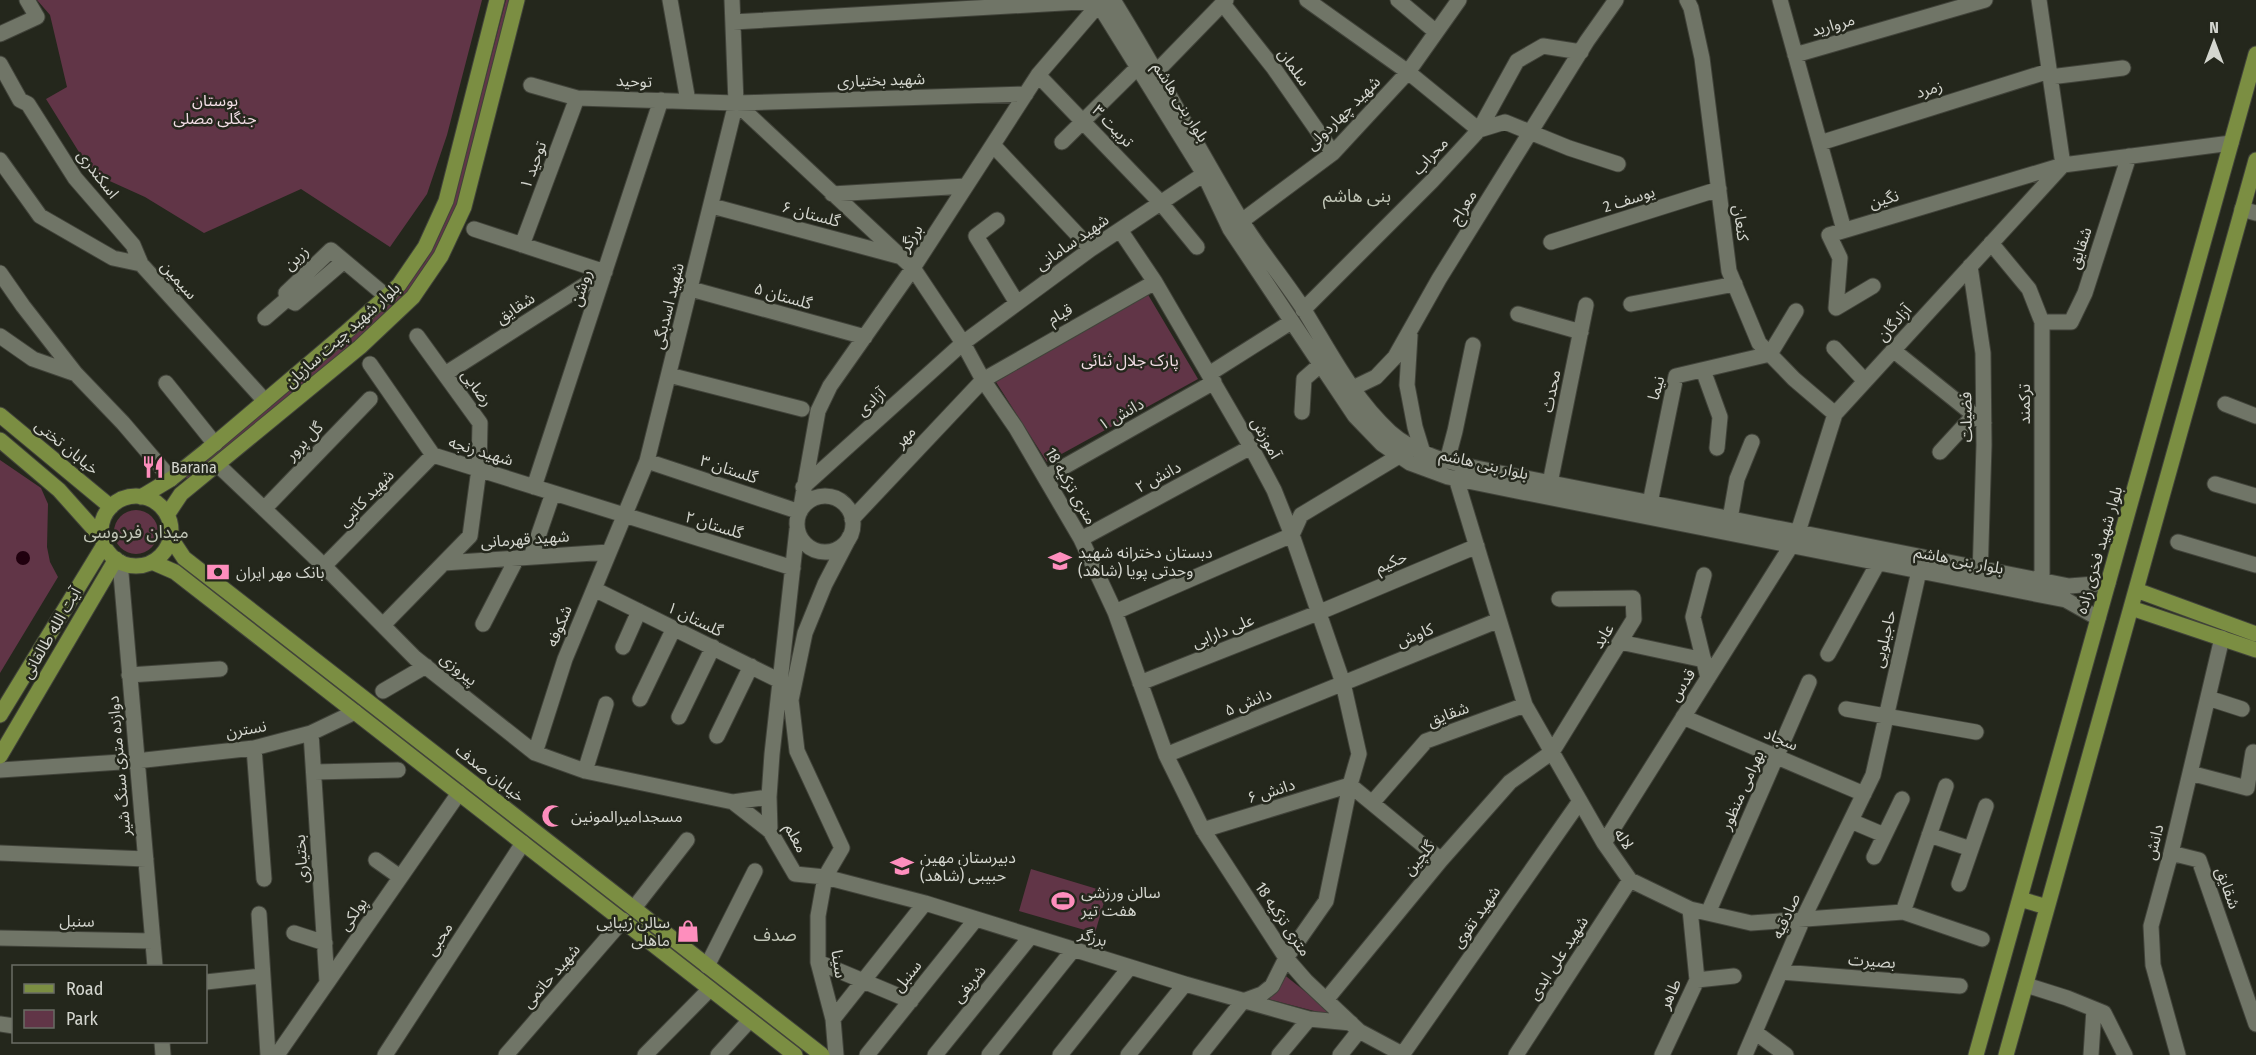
<svg xmlns="http://www.w3.org/2000/svg" width="2256" height="1055" font-family="'Fira Sans Condensed','Noto Sans Arabic',sans-serif">
	<style>
		.green { fill: #613547 }
		.water { fill: #20000e }
		.lines { fill: none; stroke-linecap: round; stroke-linejoin: round }
		.minor-casing { stroke: #41433a; stroke-width: 17 }
		.major-casing { stroke: #41433a; stroke-width: 17 }
		.minor { stroke: #707567; stroke-width: 15 }
		.major { stroke: #7b8e42; stroke-width: 15 }
		.labels { text-anchor: middle; dominant-baseline: central; stroke-width: 5; stroke-linejoin: round; paint-order: stroke }
		.street-label { font-size: 16px; fill: #d4d6cf; stroke: #24271c }
		.park-label { font-size: 16px; fill: #f2dde5; stroke: #24271c }
		.poi-label { font-size: 16px; fill: #d4d6cf; stroke: #24271c; text-anchor: start }
		.neighbourhood-label { font-size: 18px; fill: #c0c5b6; stroke: #24271c }
	</style>
	<rect width="100%" height="100%" fill="#24271c"/>
	<path class="green" d="M 37,0 L 482,0 L 447,135 L 427,194 L 390,247 L 301,189 L 204,233 L 145,197 L 92,173 L 46,99 L 67,87 L 50,15 Z
		M 506,0 L 512,0 L 465,188 L 439,248 L 407,293 L 384,317 L 188,480 L 184,475 L 397,298 L 425,262 L 453,201 Z
		M 1147,293 L 1198,379 L 1047,462 L 996,382 Z
		M 0,460 L 41,488 L 48,504 L 47,547 L 50,562 L 58,577 L 0,673 Z
		M114 532a22 22 0 1 1 44 0a22 22 0 1 1-44 0Z
		M 1031,869 L 1107,892 L 1095,933 L 1019,911 Z
		M 1282,973 L 1337,1017 L 1268,999 L 1278,988 Z"/>
	<path class="water" d="M16 558a7 7 0 1 1 14 0a7 7 0 1 1-14 0Z"/>
	<g class="lines">
		<g class="minor-casing">
			<path id="minor" d="M 670,0 L 688,101
				M 732,0 L 736,103 L 913,268 L 963,343 L 983,380 L 1016,428 L 1081,539 L 1115,612 L 1166,755 L 1203,830 L 1286,958 L 1306,981 L 1359,1031 L 1404,1055
				M 1096,0 L 1204,174 L 1230,229 L 1355,416 L 1382,444 L 1410,463 L 1448,477 L 1492,486 L 2066,600 L 2098,618
				M 1113,0 C 1158,72 1197,147 1241,220 C 1260,251 1284,279 1304,310 C 1330,352 1353,398 1390,432 C 1419,458 1459,464 1495,472 L 2069,586 L 2108,583
				M 1307,0 L 1408,72 L 1479,130 L 1505,122 L 1569,148 L 1618,164
				M 1398,0 L 1436,32
				M 1687,0 L 1691,8 L 1702,58 L 1729,271 L 1759,343 L 1794,379 L 1835,414
				M 1780,0 L 1844,230
				M 1223,4 L 1273,67 L 1333,153
				M 733,22 L 1097,1
				M 0,34 L 37,17 L 27,0
				M 1795,55 L 1985,0
				M 0,64 L 20,100 L 28,104 L 75,178 L 133,245 L 141,264
				M 1157,71 L 1226,0
				M 1038,75 L 1161,203 L 1197,247
				M 2050,77 L 2123,68
				M 531,85 L 577,98 L 736,103 L 1026,94
				M 1062,142 L 1138,67
				M 1820,143 L 2049,71
				M 993,145 L 1091,249
				M 0,160 L 40,216 L 113,258 L 141,264 L 265,401
				M 832,194 L 966,186
				M 712,206 L 898,256
				M 2242,209 L 2256,213
				M 997,220 L 976,236 L 1017,303
				M 1235,226 L 1333,153 L 1408,72 L 1459,0
				M 474,229 L 605,272
				M 1120,230 L 1155,282 L 1251,447 L 1274,490 L 1292,535 L 1343,683 L 1359,754 L 1350,785 L 1326,901 L 1286,958 L 1272,986 L 1262,994 L 1243,1001 L 1200,1055
				M 1551,242 L 1719,189
				M 1991,243 L 2029,289 L 2042,322 L 2042,581
				M 522,245 L 577,98
				M 1970,266 L 1983,353 L 1984,445 L 1980,577
				M 0,273 L 23,306 L 76,374 L 123,423 L 171,479
				M 1873,286 L 1836,308 L 1840,258 L 1829,235 L 2063,165 L 2231,143
				M 691,289 L 865,337
				M 287,299 L 295,303 L 344,261
				M 1631,304 L 1735,284
				M 1303,310 L 1432,181 L 1479,130 L 1517,61 L 1543,46 L 1581,52
				M 1518,314 L 1581,332
				M 265,318 L 287,299 L 286,293 L 331,250 L 386,296
				M 2042,322 L 2071,322 L 2085,293 L 2129,156
				M 1410,335 L 1407,385 L 1415,427 L 1423,453
				M 0,336 L 33,359 L 76,374
				M 1834,348 L 1865,381
				M 1893,350 L 1984,423
				M 370,364 L 433,455 L 793,568
				M 1703,370 L 1720,417 L 1717,448
				M 445,374 L 605,272
				M 1209,374 L 1291,322
				M 669,375 L 802,409
				M 166,383 L 215,444
				M 1353,388 L 1376,377 L 1395,357 L 1439,279 L 1587,41 L 1616,0
				M 2225,404 L 2256,416
				M 1302,412 L 1304,379 L 1320,365
				M 1940,452 L 1974,415
				M 647,461 L 800,512 L 818,411 L 830,386 L 913,268 L 1038,75 L 1099,4
				M 1447,461 L 1455,431 L 1473,345
				M 218,465 L 324,566 L 415,658 L 535,753 L 585,771 L 733,802 L 769,797
				M 1046,477 L 1214,382
				M 1456,478 L 1525,705 L 1604,843 L 1630,880 L 1690,909 L 1751,923 L 1903,912 L 1982,939
				M 1550,483 L 1586,305
				M 2215,484 L 2256,496
				M 534,487 L 661,100
				M 803,487 L 963,343 L 1091,249 L 1204,174
				M797 524a28 28 0 1 1 56 0a28 28 0 1 1-56 0Z
				M 1650,503 L 1676,376 L 1770,354 L 1796,311
				M 264,509 L 370,399
				M 852,519 L 983,380 L 1155,282
				M 1730,519 L 1737,479 L 1752,442
				M 797,529 L 772,754 L 769,797 L 770,831 L 795,874 L 825,877 L 925,903 L 1185,984 L 1309,1019 L 1351,1023
				M 1798,532 L 1835,414 L 2063,165 L 2039,0
				M 1081,539 L 1251,447
				M 2178,542 L 2256,565
				M 531,557 L 553,493
				M 120,562 L 155,966
				M 444,563 L 609,552
				M 324,566 L 433,455
				M 1704,575 L 1693,617 L 1708,678
				M 594,589 L 780,681
				M 1115,612 L 1292,535 L 1301,515 L 1399,456
				M 483,624 L 517,558
				M 383,625 L 470,536 L 479,469 L 480,423 L 417,336
				M 1620,642 L 1704,660
				M 623,647 L 639,611
				M 1828,654 L 1878,563
				M 129,675 L 220,669
				M 1140,683 L 1320,612 L 1477,546
				M 383,691 L 426,666
				M 2208,698 L 2242,709
				M 640,699 L 674,628
				M 1846,709 L 1976,732
				M 679,717 L 713,647
				M 1683,717 L 1864,794
				M 311,733 L 327,982
				M 717,736 L 751,666
				M 254,748 L 264,879
				M 535,753 L 565,659 L 647,461 L 736,103
				M 1166,755 L 1499,620
				M 0,770 L 136,761 L 254,748 L 311,733 L 355,712
				M 585,771 L 606,704
				M 314,772 L 398,770
				M 2190,773 L 2247,788 L 2253,752
				M 733,802 L 770,831
				M 1372,803 L 1426,741 L 1525,705
				M 1851,821 L 1884,835
				M 1203,830 L 1350,785 L 1441,860
				M 1929,835 L 1971,849
				M 1604,843 L 1791,546
				M 0,853 L 146,859
				M 2171,853 L 2199,860 L 2256,1024
				M 1874,857 L 1902,799
				M 376,860 L 400,877
				M 1959,884 L 1986,806
				M 634,908 L 687,840
				M 1903,912 L 1946,786
				M 1708,913 L 1809,682
				M 259,914 L 268,1055
				M 294,933 L 325,943
				M 0,938 L 153,941
				M 818,962 L 911,1001
				M 707,966 L 755,871
				M 1781,972 L 1960,986
				M 1697,980 L 1734,976
				M 206,982 L 261,976
				M 2026,985 L 2067,998 L 2104,1013 L 2125,1055
				M 1326,1000 L 1441,860 L 1510,782 L 1552,752 L 1634,619 L 1633,598 L 1559,599
				M 833,1019 L 925,903
				M 0,1024 L 14,1026
				M 1755,1032 L 1786,1055
				M 162,1042 L 163,1055
				M 277,1055 L 459,793
				M 385,1055 L 523,843
				M 506,1055 L 623,920
				M 645,1055 L 710,989
				M 718,1055 L 750,1020
				M 836,1055 L 833,1019 L 818,962 L 818,916 L 825,877 L 842,848 L 797,751 L 791,700 L 805,633 L 825,584 L 850,536
				M 867,1055 L 976,919
				M 935,1055 L 1031,936
				M 989,1055 L 1073,950
				M 1060,1055 L 1130,967
				M 1128,1055 L 1185,984
				M 1279,1055 L 1309,1019
				M 1340,1055 L 1359,1031
				M 1402,1055 L 1580,801
				M 1516,1055 L 1630,880
				M 1662,1055 L 1697,980 L 1690,909
				M 1745,1055 L 1803,919 L 1873,775 L 1919,571
				M 2091,1055 L 2094,1009
				M 2178,1055 L 2153,965 L 2151,926 L 2171,853 L 2222,638"/>
		</g>
		<g class="major-casing">
			<path id="major" d="M 0,415 L 111,507
				M 0,440 L 59,490 L 101,537
				M101 531a35 35 0 1 1 70 0a35 35 0 1 1-70 0Z
				M 141,497 L 171,479 L 206,451 L 344,334 L 399,285 L 425,247 L 446,201 L 497,0
				M 167,515 L 181,494 L 360,347 L 413,297 L 441,256 L 464,207 L 517,0
				M 170,537 L 184,558 L 822,1055
				M 152,562 L 175,572 L 795,1055
				M 2136,590 L 2256,634
				M 2131,608 L 2256,650
				M 0,715 L 104,545
				M 0,756 L 116,559
				M 2020,899 L 2047,907
				M 1976,1055 L 2256,54
				M 2006,1055 L 2256,160"/>
		</g>
		<use href="#minor" class="minor"/>
		<use href="#major" class="major"/>
	</g>
	<defs>
		<g id="restaurant-bare" transform="scale(1.8)"><path d="M-5-6h1v4h1v-4h1v4h1v-4h1v5L-1.5 .5V6h-2V.5L-5-1ZM5-6V6H3V1.5H1.5Q1.5-4 5-6Z" fill="#fe8ebd" stroke="#24271c" stroke-width="2.5" paint-order="stroke"/></g>
		<g id="school-bare" transform="scale(1.8)"><path d="M0-5L7-2L0 1L-7-2ZM-4 1L0 2.5L4 1V4Q0 6-4 4Z" fill="#fe8ebd" stroke="#24271c" stroke-width="2.5" paint-order="stroke"/></g>
		<g id="bank-bare" transform="scale(1.8)"><path d="M-6-4H6V4H-6ZM0-2.3a2.3 2.3 0 1 0 0 4.6a2.3 2.3 0 1 0 0-4.6Z" fill="#fe8ebd" stroke="#24271c" stroke-width="2.5" paint-order="stroke"/></g>
		<g id="mosque-bare" transform="scale(1.8)"><path d="M3.5-4.9A6 6 0 1 0 3.5 4.9A5 5 0 1 1 3.5-4.9Z" fill="#fe8ebd" stroke="#24271c" stroke-width="2.5" paint-order="stroke"/></g>
		<g id="stadium-bare" transform="scale(1.8)"><path d="M0-5a6.5 5 0 1 0 0 10a6.5 5 0 1 0 0-10ZM-3.5-1.8h7v3.6h-7Z" fill="#fe8ebd" stroke="#24271c" stroke-width="2.5" paint-order="stroke"/></g>
		<g id="shop-bare" transform="scale(1.8)"><path d="M-5-2.5h2.3a2.7 3.5 0 0 1 5.4 0H5L5.5 6h-11ZM-1.5-2.5h3a1.5 2.3 0 0 0-3 0Z" fill="#fe8ebd" stroke="#24271c" stroke-width="2.5" paint-order="stroke"/></g>
	</defs>
	<g fill-rule="evenodd">
		<use href="#restaurant-bare" x="153" y="467"/>
		<use href="#school-bare" x="1060" y="561"/>
		<use href="#bank-bare" x="218" y="572"/>
		<use href="#mosque-bare" x="553" y="816"/>
		<use href="#school-bare" x="902" y="866"/>
		<use href="#stadium-bare" x="1063" y="901"/>
		<use href="#shop-bare" x="688" y="931"/>
	</g>
	<g class="labels">
		<g class="street-label">
			<text transform="translate(1833 25) rotate(-16)">مروارید</text>
			<text transform="translate(1294 67) rotate(54)">سلمان</text>
			<text transform="translate(881 80) rotate(-2)">شهید بختیاری</text>
			<text transform="translate(634 81) rotate(2)">توحید</text>
			<text transform="translate(1929 89) rotate(-17)">زمرد</text>
			<text transform="translate(1181 102) rotate(58)">بلوار بنی هاشم</text>
			<text transform="translate(1343 113) rotate(-45)">شهید چهاردولی</text>
			<text transform="translate(1113 126) rotate(46)">تربیت ۳</text>
			<text transform="translate(1430 156) rotate(-47)">محراب</text>
			<text transform="translate(533 165) rotate(-70)">توحید ۱</text>
			<text transform="translate(98 174) rotate(52)">اسکندری</text>
			<text transform="translate(1629 199) rotate(-18)">یوسف 2</text>
			<text transform="translate(1884 199) rotate(-16)">نگین</text>
			<text transform="translate(1463 207) rotate(-58)">معراج</text>
			<text transform="translate(811 214) rotate(15)">گلستان ۶</text>
			<text transform="translate(1741 223) rotate(83)">کنعان</text>
			<text transform="translate(911 238) rotate(-57)">برزگر</text>
			<text transform="translate(1072 242) rotate(-35)">شهید سامانی</text>
			<text transform="translate(2080 248) rotate(-72)">شقایق</text>
			<text transform="translate(296 258) rotate(-44)">زرین</text>
			<text transform="translate(179 280) rotate(48)">سیمین</text>
			<text transform="translate(581 288) rotate(-72)">روشن</text>
			<text transform="translate(783 296) rotate(16)">گلستان ۵</text>
			<text transform="translate(668 306) rotate(-76)">شهید اسدبگی</text>
			<text transform="translate(515 308) rotate(-33)">شقایق</text>
			<text transform="translate(1060 314) rotate(-29)">قیام</text>
			<text transform="translate(1894 323) rotate(-48)">آزادگان</text>
			<text transform="translate(342 335) rotate(-42)">بلوار شهید چیت سازیان</text>
			<text transform="translate(477 388) rotate(54)">رضایی</text>
			<text transform="translate(1656 388) rotate(-74)">نیما</text>
			<text transform="translate(1551 391) rotate(-79)">محدث</text>
			<text transform="translate(871 402) rotate(-42)">آزادی</text>
			<text transform="translate(2024 404) rotate(-90)">ترکمند</text>
			<text transform="translate(1121 414) rotate(-29)">دانش ۱</text>
			<text transform="translate(1966 417) rotate(-91)">فضیلت</text>
			<text transform="translate(905 437) rotate(-47)">مهر</text>
			<text transform="translate(1266 438) rotate(61)">آموزش</text>
			<text transform="translate(304 441) rotate(-46)">گل پرور</text>
			<text transform="translate(67 447) rotate(39)">خیابان تختی</text>
			<text transform="translate(481 451) rotate(17)">شهید رنجه</text>
			<text transform="translate(1484 464) rotate(13)">بلوار بنی هاشم</text>
			<text transform="translate(729 469) rotate(18)">گلستان ۳</text>
			<text transform="translate(1158 477) rotate(-28)">دانش ۲</text>
			<text transform="translate(1071 486) rotate(60)">18 متری تزکیه</text>
			<text transform="translate(366 498) rotate(-46)">شهید کاتبی</text>
			<text transform="translate(714 525) rotate(17)">گلستان ۲</text>
			<text transform="translate(525 539) rotate(-4)">شهید قهرمانی</text>
			<text transform="translate(2099 550) rotate(-74)">بلوار شهید فخری زاده</text>
			<text transform="translate(1959 560) rotate(11)">بلوار بنی هاشم</text>
			<text transform="translate(1391 562) rotate(-23)">حکیم</text>
			<text transform="translate(695 619) rotate(26)">گلستان ۱</text>
			<text transform="translate(559 626) rotate(-68)">شکوفه</text>
			<text transform="translate(1223 631) rotate(-22)">علی دارابی</text>
			<text transform="translate(51 633) rotate(-60)">آیت الله طالقانی</text>
			<text transform="translate(1415 635) rotate(-22)">کاوش</text>
			<text transform="translate(1603 636) rotate(-58)">عابد</text>
			<text transform="translate(1884 639) rotate(-77)">حاجیلویی</text>
			<text transform="translate(459 669) rotate(39)">پیروزی</text>
			<text transform="translate(1682 685) rotate(-58)">قدس</text>
			<text transform="translate(1248 702) rotate(-22)">دانش ۵</text>
			<text transform="translate(1448 714) rotate(-20)">شقایق</text>
			<text transform="translate(246 729) rotate(-10)">نسترن</text>
			<text transform="translate(1781 739) rotate(23)">سجاد</text>
			<text transform="translate(119 766) rotate(-95)">دوازده متری سنگ شیر</text>
			<text transform="translate(490 773) rotate(38)">خیابان صدف</text>
			<text transform="translate(1742 790) rotate(-66)">بهرامی منظور</text>
			<text transform="translate(1271 791) rotate(-17)">دانش ۶</text>
			<text transform="translate(796 838) rotate(63)">معلم</text>
			<text transform="translate(1624 839) rotate(57)">لاله</text>
			<text transform="translate(2154 842) rotate(-76)">دانش</text>
			<text transform="translate(1419 858) rotate(-50)">گلچین</text>
			<text transform="translate(301 859) rotate(-94)">بختیاری</text>
			<text transform="translate(2228 888) rotate(71)">شقایق</text>
			<text transform="translate(353 914) rotate(-55)">پولکی</text>
			<text transform="translate(1786 916) rotate(-66)">صادقیه</text>
			<text transform="translate(1476 917) rotate(-55)">شهید تقوی</text>
			<text transform="translate(1283 919) rotate(56)">18 متری تزکیه</text>
			<text transform="translate(77 921) rotate(1)">سنبل</text>
			<text transform="translate(1093 937) rotate(17)">برزگر</text>
			<text transform="translate(439 939) rotate(-57)">محبی</text>
			<text transform="translate(1558 958) rotate(-57)">شهید علی ابدی</text>
			<text transform="translate(1872 961) rotate(4)">بصیرت</text>
			<text transform="translate(839 964) rotate(81)">سینا</text>
			<text transform="translate(551 976) rotate(-49)">شهید حاتمی</text>
			<text transform="translate(907 976) rotate(-51)">سنبل</text>
			<text transform="translate(969 984) rotate(-51)">شریفی</text>
			<text transform="translate(1670 994) rotate(-65)">طاهر</text>
		</g>
		<g class="park-label">
			<text x="215" y="100">بوستان<tspan x="215" dy="18">جنگلی مصلی</tspan></text>
			<text x="1130" y="360">پارک جلال ثنائی</text>
		</g>
		<g class="poi-label">
			<text x="171" y="467">Barana</text>
			<text x="1078" y="552">دبستان دخترانه شهید<tspan x="1078" dy="18">وحدتی پویا (شاهد)</tspan></text>
			<text x="236" y="572">بانک مهر ایران</text>
			<text x="571" y="816">مسجدامیرالمونین</text>
			<text x="920" y="857">دبیرستان مهین<tspan x="920" dy="18">حبیبی (شاهد)</tspan></text>
			<text x="1081" y="892">سالن ورزشی<tspan x="1081" dy="18">هفت تیر</tspan></text>
			<text x="670" y="922" text-anchor="end">سالن زیبایی<tspan x="670" dy="18">ماهلی</tspan></text>
		</g>
		<g class="neighbourhood-label">
			<text x="1357" y="196">بنی هاشم</text>
			<text x="136" y="532">میدان فردوسی</text>
			<text x="775" y="935">صدف</text>
		</g>
	</g>
	<rect x="12" y="965" width="195" height="78" fill="#24271c" stroke="#6a6d64" stroke-width="1.5"/>
	<rect x="24" y="984" width="30" height="9" fill="#7b8e42" stroke="#6a6d64" stroke-width="1.5"/>
	<text x="66" y="995" font-size="18" fill="#d4d6cf">Road</text>
	<rect x="24" y="1010" width="30" height="18" fill="#613547" stroke="#6a6d64" stroke-width="1.5"/>
	<text x="66" y="1025" font-size="18" fill="#d4d6cf">Park</text>
	<g transform="translate(2214 42)" stroke="#24271c" stroke-width="4.5" paint-order="stroke">
	<path d="M0-4.5L10 22L0 15L-10 22Z" fill="#d4d6cf"/>
	<text y="-9" font-size="16" font-weight="bold" text-anchor="middle" fill="#d4d6cf">N</text>
	</g>
</svg>
